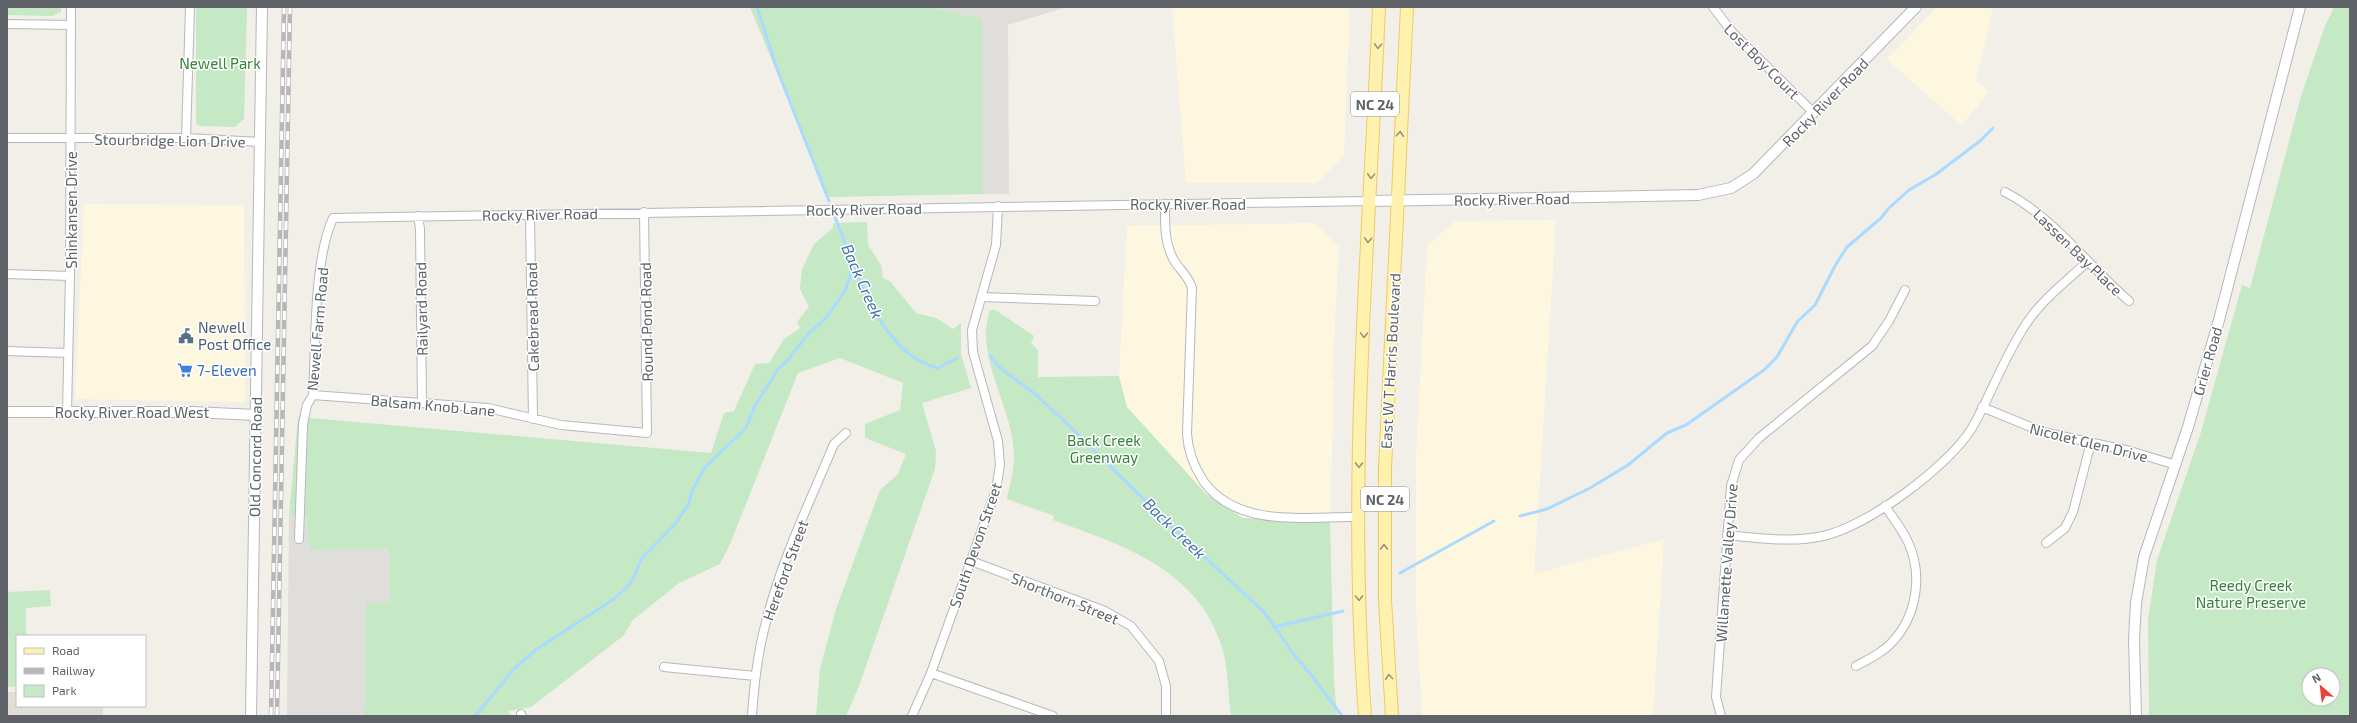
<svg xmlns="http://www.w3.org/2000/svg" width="2357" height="723" font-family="'Exo 2',sans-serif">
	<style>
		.commercial { fill: #fef7e0 }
		.industrial { fill: #e0deda }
		.education { fill: #e1ded6 }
		.green { fill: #c5e8c5; fill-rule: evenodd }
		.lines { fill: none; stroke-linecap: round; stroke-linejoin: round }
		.stream { stroke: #aadaff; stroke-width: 3 }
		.minor-casing { stroke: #b5b8bc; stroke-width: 10 }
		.tertiary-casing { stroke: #b5b8bc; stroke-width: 12 }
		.primary-casing { stroke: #f2c960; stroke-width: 14 }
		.minor { stroke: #fff; stroke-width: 8 }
		.tertiary { stroke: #fff; stroke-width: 10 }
		.primary { stroke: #fff2af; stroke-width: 12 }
		.rail-casing { stroke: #b6b7b8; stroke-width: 4.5 }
		.rail { stroke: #fff; stroke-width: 3; stroke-dasharray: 9; stroke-linecap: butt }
		.oneway { stroke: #979581 }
		.labels { text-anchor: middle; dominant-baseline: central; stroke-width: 3; stroke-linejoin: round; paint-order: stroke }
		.shield { fill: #fff; stroke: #8f9295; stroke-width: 1 }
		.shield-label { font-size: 14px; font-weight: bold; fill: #5f6368 }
		.street-label { font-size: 15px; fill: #5f6368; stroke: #fff }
		.park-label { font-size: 15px; fill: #348238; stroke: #fff }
		.service-label { font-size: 15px; fill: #4e5e75; stroke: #fff; text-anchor: start }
		.shop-label { font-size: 15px; fill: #366cbe; stroke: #fff; text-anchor: start }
		.water-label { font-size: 16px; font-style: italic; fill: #4174aa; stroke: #fff }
	</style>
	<rect width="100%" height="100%" fill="#f1efe8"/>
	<path class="commercial" d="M 1172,7 L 1350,7 L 1344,156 L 1316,183 L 1186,183 Z
		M 1937,7 L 1993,7 L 1976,81 L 1989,91 L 1962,126 L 1887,59 Z
		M 84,204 L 244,205 L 245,402 L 75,399 Z
		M 1556,220 L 1534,574 L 1664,539 L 1653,716 L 1422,716 L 1416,610 L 1416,456 L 1427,246 L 1455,221 Z
		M 1315,223 L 1339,247 L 1332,379 L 1334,379 L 1330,522 L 1243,518 L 1206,494 L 1127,407 L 1119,376 L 1127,226 Z"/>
	<path class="industrial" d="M 927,7 L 1067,7 L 1008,25 L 1009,194 L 983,194 L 982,20 Z
		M 289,515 L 306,516 L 309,550 L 388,548 L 390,603 L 366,604 L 364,716 L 287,716 Z
		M 24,706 L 103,706 L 103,716 L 24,716 Z"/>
	<path class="education" d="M 7,692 L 17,692 L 17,706 L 24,706 L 24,716 L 7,716 Z"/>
	<path class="green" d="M 7,7 L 61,7 L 61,12 L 53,16 L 7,15 Z
		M 196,7 L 247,7 L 244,119 L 235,127 L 200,126 L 196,124 Z
		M 750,7 L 927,7 L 982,19 L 983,194 L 828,197 Z
		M 2334,7 L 2350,7 L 2350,716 L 2149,716 L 2148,620 L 2157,560 L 2201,432 L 2242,285 L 2250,288 L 2301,96 L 2325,26 ZM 2309,675 L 2333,675 L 2333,699 L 2309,699 Z
		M 867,222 L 868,245 L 881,265 L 883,278 L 890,281 L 916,313 L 936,318 L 953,329 L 961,323 L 961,354 L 971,388 L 922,403 L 936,451 L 935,469 L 859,686 L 846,716 L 816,716 L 820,669 L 836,609 L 880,490 L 898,474 L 906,454 L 865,438 L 865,424 L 900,410 L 903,383 L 840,358 L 798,373 L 730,544 L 720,564 L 679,583 L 633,620 L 623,636 L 531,707 L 508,711 L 511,716 L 364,716 L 366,603 L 390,603 L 388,549 L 309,550 L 306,516 L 289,515 L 298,417 L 711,453 L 724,413 L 734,411 L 755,364 L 769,363 L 784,339 L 800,328 L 797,322 L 809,307 L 800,289 L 802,269 L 814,244 L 833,228 L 833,223 Z
		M 994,309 L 1034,336 L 1031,343 L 1038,350 L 1038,377 L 1119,376 L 1127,407 L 1206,494 L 1243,518 L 1330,522 L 1334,681 L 1337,716 L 1231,716 C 1228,694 1228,664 1221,644 C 1195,567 1121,545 1053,520 L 1054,516 L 1007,499 C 1010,484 1015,468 1014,453 C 1012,414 989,378 986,339 C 985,330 988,320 989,311 Z
		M 50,590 L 51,606 L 26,608 L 26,636 L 17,636 L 17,686 L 7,687 L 7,592 Z"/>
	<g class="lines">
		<path class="stream" d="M 757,7 L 777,69 L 829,201
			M 835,217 C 855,267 879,354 938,368 L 957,358
			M 990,356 L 999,367 L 1035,394 L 1059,416 L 1169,524 L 1264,612 L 1295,656 L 1313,677 L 1342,716
			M 1520,516 L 1547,509 L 1590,488 L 1628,465 L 1667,433 L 1686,425 L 1764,370 L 1777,357 L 1797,322 L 1815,305 L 1836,264 L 1847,247 L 1881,218 L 1888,209 L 1909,190 L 1935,175 L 1980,141 L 1993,128
			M 1400,573 L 1494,521
			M 1274,627 L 1343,611
			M 475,716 L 514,669 L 537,649 L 614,599 L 631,583 L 642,558 L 675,524 L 688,505 L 693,489 L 705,467 L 746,428 L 755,406 L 778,369 L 786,362 L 809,333 L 825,319 L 845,291 L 854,264"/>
		<g class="minor-casing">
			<path id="minor" d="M 1713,7 L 1732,32 L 1814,113
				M 7,24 L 71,25
				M 7,138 L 186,138 L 260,142
				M 186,138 L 190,7
				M 2005,192 C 2055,218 2087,265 2129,301
				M 1165,204 C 1165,225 1164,244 1175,262 C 1181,271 1189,277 1192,288 L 1187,434 C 1188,452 1194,467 1204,482 C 1239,529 1306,516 1358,517
				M 530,214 L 533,419
				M 418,216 L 420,229 L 422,402
				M 7,274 L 70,276
				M 981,297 L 1095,301
				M 7,351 L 68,353
				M 313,395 L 488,408 L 561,425 L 647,433 L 644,212
				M 1982,407 L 2043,432 L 2130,451 L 2176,465
				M 67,412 L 70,276 L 71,7
				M 1727,535 C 1758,538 1792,543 1823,536 C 1868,526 1948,467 1972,428 C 1992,393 2005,354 2028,321 C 2044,298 2068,280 2088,261
				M 299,539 L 303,424 L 307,405 L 313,395 C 316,345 313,262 333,218 L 1369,201
				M 2046,543 L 2065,528 L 2073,512 L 2091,442
				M 971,561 L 1105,611 L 1131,626 L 1159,661 L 1166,686 L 1166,716
				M 1856,666 C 1869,659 1884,652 1894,640 C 1917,614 1923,574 1908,542 C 1902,529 1893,518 1885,506
				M 664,667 L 755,676
				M 931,673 L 1053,716
				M 521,714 L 522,716
				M 752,716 C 754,685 757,656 765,626 C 780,563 809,504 834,444 L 846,433
				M 912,716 L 931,673 L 996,490 L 1000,465 L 998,441 L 973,352 L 972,330 L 996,245 L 998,206
				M 1721,716 L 1716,697 L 1731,486 L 1739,460 L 1759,438 L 1872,346 L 1889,321 L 1905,290"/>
		</g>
		<g class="tertiary-casing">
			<path id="tertiary" d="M 1369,201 L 1698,195 L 1731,188 L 1753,174 L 1916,7
				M 7,412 L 193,412 L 256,415
				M 251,716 L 262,7
				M 2136,716 L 2134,639 L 2136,603 L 2144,557 L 2188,427 L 2219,320 L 2300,7"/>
		</g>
		<g class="primary-casing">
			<path id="primary" d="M 1365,716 C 1347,480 1369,243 1379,7
				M 1392,716 L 1385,600 L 1385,468 L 1407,7"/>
		</g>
		<use href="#minor" class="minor"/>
		<use href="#tertiary" class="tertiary"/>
		<use href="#primary" class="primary"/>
		<g class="rail-casing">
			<path id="rail" d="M 271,716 L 284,7
				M 277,716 L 290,7"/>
		</g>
		<use href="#rail" class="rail"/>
	</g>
	<defs><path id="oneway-chevron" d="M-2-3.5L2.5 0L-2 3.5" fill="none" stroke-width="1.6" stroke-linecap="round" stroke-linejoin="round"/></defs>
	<g class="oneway">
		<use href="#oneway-chevron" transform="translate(1378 46) rotate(93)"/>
		<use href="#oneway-chevron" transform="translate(1400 134) rotate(-87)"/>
		<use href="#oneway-chevron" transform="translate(1371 176) rotate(93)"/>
		<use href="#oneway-chevron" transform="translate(1368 240) rotate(93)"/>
		<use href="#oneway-chevron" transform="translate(1364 335) rotate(92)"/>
		<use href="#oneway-chevron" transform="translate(1359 465) rotate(91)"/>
		<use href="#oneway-chevron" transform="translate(1384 547) rotate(-90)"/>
		<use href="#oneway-chevron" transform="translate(1359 598) rotate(89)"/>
		<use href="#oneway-chevron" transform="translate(1389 677) rotate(-94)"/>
	</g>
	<defs>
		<g id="civic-bare" transform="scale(1.2)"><path d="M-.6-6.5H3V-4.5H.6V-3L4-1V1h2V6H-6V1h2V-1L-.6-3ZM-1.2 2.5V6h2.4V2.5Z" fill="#5c6f8a" stroke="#fff" stroke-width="2.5" paint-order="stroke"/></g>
		<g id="supermarket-bare" transform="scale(1.2)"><path d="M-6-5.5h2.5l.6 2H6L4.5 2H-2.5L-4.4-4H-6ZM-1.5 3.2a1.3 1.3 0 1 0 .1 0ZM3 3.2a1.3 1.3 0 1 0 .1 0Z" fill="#3f7fe0" stroke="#fff" stroke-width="2.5" paint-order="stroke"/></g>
	</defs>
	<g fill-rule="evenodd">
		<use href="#civic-bare" x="186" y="336"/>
		<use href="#supermarket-bare" x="185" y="370"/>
	</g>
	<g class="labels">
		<g class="shield">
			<rect x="1351" y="92" width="48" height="24" rx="3"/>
			<rect x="1361" y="487" width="48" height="24" rx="3"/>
		</g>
		<g class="shield-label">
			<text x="1375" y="104">NC 24</text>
			<text x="1385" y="499">NC 24</text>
		</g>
		<g class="street-label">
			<text transform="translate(1762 61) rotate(45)">Lost Boy Court</text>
			<text transform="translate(1825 102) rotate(-46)">Rocky River Road</text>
			<text transform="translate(170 140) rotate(1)">Stourbridge Lion Drive</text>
			<text transform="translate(1512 199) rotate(-1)">Rocky River Road</text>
			<text x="1188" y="204">Rocky River Road</text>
			<text transform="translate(864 209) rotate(-1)">Rocky River Road</text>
			<text transform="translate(71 210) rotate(-90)">Shinkansen Drive</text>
			<text transform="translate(540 214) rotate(-1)">Rocky River Road</text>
			<text transform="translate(2078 252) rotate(44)">Lassen Bay Place</text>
			<text transform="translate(421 309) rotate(-91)">Railyard Road</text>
			<text transform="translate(532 317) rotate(-91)">Cakebread Road</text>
			<text transform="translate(646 322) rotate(-91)">Round Pond Road</text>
			<text transform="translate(317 329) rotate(-85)">Newell Farm Road</text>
			<text transform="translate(1390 361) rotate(-87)">East W T Harris Boulevard</text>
			<text transform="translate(2207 361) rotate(-74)">Grier Road</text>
			<text transform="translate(433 405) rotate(5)">Balsam Knob Lane</text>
			<text x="132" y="412">Rocky River Road West</text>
			<text transform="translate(2089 442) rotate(14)">Nicolet Glen Drive</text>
			<text transform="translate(255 457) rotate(-89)">Old Concord Road</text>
			<text transform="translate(975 545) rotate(-71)">South Devon Street</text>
			<text transform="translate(1726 563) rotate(-86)">Willamette Valley Drive</text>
			<text transform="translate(785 570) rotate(-70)">Hereford Street</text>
			<text transform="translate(1065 598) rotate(22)">Shorthorn Street</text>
		</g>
		<g class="park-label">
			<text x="220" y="63">Newell Park</text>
			<text x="1104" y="440">Back Creek<tspan x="1104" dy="17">Greenway</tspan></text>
			<text x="2251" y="585">Reedy Creek<tspan x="2251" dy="17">Nature Preserve</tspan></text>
		</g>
		<g class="service-label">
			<text x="198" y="327">Newell<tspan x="198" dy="17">Post Office</tspan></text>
		</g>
		<g class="shop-label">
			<text x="197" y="370">7-Eleven</text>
		</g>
		<g class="water-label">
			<text transform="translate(863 281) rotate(66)">Back Creek</text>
			<text transform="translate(1175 528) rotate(44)">Back Creek</text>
		</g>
	</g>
	<rect width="2357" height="723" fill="none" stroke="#5f6368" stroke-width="16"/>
	<rect x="16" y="635" width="130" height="72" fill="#ffffff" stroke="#bfc1c3"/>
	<rect x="24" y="648" width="20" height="6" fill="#fff2af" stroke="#bfc1c3"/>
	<text x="52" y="655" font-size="12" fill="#5f6368">Road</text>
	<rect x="24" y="668" width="20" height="6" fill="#b6b7b8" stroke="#bfc1c3"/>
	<text x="52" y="675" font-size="12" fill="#5f6368">Railway</text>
	<rect x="24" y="685" width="20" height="12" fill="#c5e8c5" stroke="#bfc1c3"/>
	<text x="52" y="695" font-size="12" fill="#5f6368">Park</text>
	<g transform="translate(2321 687) rotate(332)"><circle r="19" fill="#ffffff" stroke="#bfc1c3"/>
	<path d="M0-3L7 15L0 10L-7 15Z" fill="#ea4335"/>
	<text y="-6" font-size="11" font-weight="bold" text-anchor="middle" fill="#5f6368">N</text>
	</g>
</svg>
